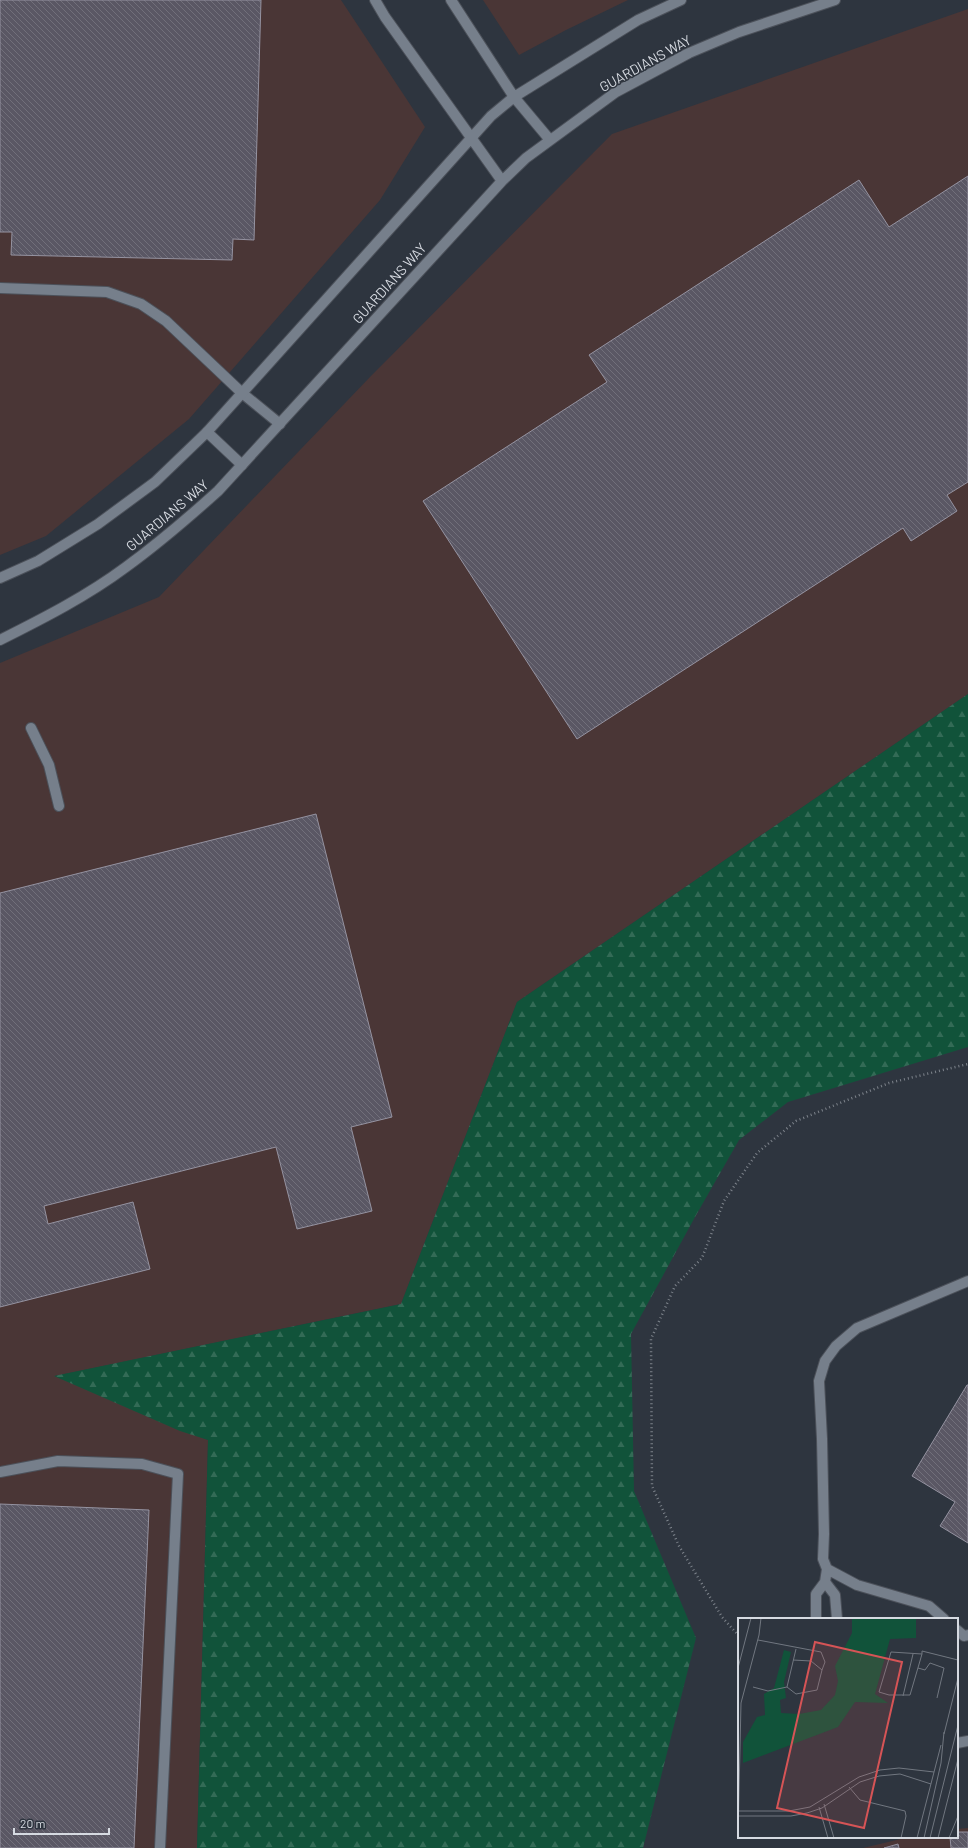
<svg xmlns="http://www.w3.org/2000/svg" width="968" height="1848" font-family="Barlow,sans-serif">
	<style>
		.commercial { fill: #4a3636 }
		.forest { fill: url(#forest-firs) }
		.building { fill: url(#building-back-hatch); stroke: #9593a1 }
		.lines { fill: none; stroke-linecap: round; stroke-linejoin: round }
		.service-casing { stroke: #4c515a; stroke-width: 12 }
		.minor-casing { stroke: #4c515a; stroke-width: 12 }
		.tertiary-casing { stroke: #4c515a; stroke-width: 12 }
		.path { stroke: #7d838b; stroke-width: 2.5; stroke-dasharray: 1 3; stroke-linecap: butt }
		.service { stroke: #767f8b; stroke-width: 10 }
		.minor { stroke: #767f8b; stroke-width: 10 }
		.tertiary { stroke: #767f8b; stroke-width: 10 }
		.labels { text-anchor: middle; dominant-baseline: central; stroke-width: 3; stroke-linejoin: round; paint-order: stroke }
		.street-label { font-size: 14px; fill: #d6dae1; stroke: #2e353f }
		.inset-road { fill: none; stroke: #717780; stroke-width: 1 }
		.view { fill: #d65456; fill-opacity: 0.15; stroke: #d65456; stroke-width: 2 }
		.inset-edge { fill: none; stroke: #d6dae1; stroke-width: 2 }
	</style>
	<defs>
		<pattern id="forest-firs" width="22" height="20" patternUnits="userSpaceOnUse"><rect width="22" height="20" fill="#11533a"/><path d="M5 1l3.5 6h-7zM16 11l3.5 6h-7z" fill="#336b56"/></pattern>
		<pattern id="building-back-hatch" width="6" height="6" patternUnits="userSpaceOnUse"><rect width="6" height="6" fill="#5a5764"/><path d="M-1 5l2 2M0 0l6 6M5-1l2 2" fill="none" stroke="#716f7a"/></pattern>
	</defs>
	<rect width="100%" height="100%" fill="#2e353f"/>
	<path class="commercial" d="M 0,0 L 341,0 L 425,127 L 380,200 L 189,419 L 46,536 L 0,555 Z
		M 483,0 L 628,0 L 566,30 L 519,55 Z
		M 968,9 L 968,694 L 517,1002 L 401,1304 L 55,1376 L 208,1440 L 197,1848 L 0,1848 L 0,663 L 159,597 L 370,377 L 612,134 Z
		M 968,1828 L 968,1848 L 863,1848 L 909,1837 L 957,1837 L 957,1829 Z"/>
	<path class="forest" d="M 968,694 L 968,1047 L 788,1102 L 739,1140 L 695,1217 L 631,1334 L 634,1491 L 696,1638 L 643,1848 L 197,1848 L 208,1440 L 180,1431 L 54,1376 L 401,1304 L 517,1002 Z"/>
	<path class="building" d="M 0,0 L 261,0 L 254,240 L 233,239 L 232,260 L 11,255 L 12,232 L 0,232 Z
		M 968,176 L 968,482 L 947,495 L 957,511 L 911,541 L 903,528 L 577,739 L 423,501 L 607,382 L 589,355 L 859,180 L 889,227 Z
		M 316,814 L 392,1117 L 351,1127 L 372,1211 L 297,1229 L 276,1147 L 44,1206 L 48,1224 L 133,1202 L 150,1269 L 0,1307 L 0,893 Z
		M 967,1385 L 968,1385 L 968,1543 L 940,1526 L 955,1502 L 912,1476 Z
		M 0,1504 L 149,1510 L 134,1848 L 0,1848 Z
		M 957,1832 L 968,1832 L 968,1848 L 951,1848 L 950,1837 L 957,1837 Z
		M 898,1844 L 899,1848 L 884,1848 Z"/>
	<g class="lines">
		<g class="service-casing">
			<path id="service" d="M 0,288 L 107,292 L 141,304 L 166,321 L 242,393 L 280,424
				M 207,432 L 242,465
				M 31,728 L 49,765 L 59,806
				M 0,1472 L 58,1461 L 142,1464 L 178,1474 L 160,1848
				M 825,1582 L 835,1595 L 837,1619
				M 816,1619 L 816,1594 L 825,1582 L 827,1569
				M 944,1619 L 929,1606 L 857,1585 L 827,1569 L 823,1559 L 824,1534 L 822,1439 L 819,1381 L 825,1361 L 836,1346 L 857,1328 L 968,1281
				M 957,1630 L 964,1636 L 968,1635"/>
		</g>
		<g class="minor-casing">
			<path id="minor" d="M 957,1743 L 968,1741"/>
		</g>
		<g class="tertiary-casing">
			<path id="tertiary" d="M 375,0 L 385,17 L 502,181
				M 451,0 L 514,97 L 550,140
				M 0,578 L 38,561 L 98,524 L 155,482 L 207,432 L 491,116 L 514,97 L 638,20 L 681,0
				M 0,640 C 44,618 87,596 126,567 C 159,543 188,518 218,491 L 502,181 L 526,158 L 616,92 L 689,53 L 739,32 L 835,0"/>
		</g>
		<path class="path" d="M 739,1636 L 722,1617 L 679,1546 L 652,1486 L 651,1339 L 675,1286 L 702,1258 L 724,1201 L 757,1153 L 796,1121 L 889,1083 L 968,1064"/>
		<use href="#service" class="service"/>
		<use href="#minor" class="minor"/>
		<use href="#tertiary" class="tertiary"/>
	</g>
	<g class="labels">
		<g class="street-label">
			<text transform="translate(645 63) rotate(-29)">GUARDIANS WAY</text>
			<text transform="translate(389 283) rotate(-48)">GUARDIANS WAY</text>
			<text transform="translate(167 515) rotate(-40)">GUARDIANS WAY</text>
		</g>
	</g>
	<g transform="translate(738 1618)">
		<rect width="220" height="220" fill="#2e353f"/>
		<path d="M 114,0 L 178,0 L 178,20 L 152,21 L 137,76 L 150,85 L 117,84 L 100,109 L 5,145 L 5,124 L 19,99 L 27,97 L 26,76 L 36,70 L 46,32 L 53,34 L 46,64 L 48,80 L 42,82 L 43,95 L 61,96 L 83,92 L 97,77 L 100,63 L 97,48 L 114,15 Z" fill="#11533a"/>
		<path class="inset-road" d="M 20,22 L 83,34 L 87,44 L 84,52M 184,36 L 153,34 L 141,74 L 151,77 L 172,77 L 184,36 L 184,33 L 220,42M 0,50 L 13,0M 180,50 L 187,52 L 192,45 L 206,50 L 199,80M 15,69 L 30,73 L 49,69 L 58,76 L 79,72 L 84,52 L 73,43 L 55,42M 49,69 L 58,31M 165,78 L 175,36M 206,116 L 220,60M 111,169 L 122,182 L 167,193 L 168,198 L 163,220M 86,186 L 96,220M 81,189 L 90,220M 0,193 L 51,193 L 72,189 L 121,159 L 142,152 L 161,150 L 196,154M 0,198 L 53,198 L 69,195 L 84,190 L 122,164 L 141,158 L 162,156 L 193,166M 0,220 L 3,85 L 21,17 L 23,0M 179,220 L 203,127M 186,220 L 203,145 L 206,114M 192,220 L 220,107M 200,220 L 220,141M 211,220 L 220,198"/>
		<path class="view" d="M 77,24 L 164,44 L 126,210 L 39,190 Z"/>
		<rect width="220" height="220" class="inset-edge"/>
	</g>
	<path d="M14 1828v6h95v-6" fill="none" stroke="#d6dae1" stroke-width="2"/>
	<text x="20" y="1828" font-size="12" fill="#d6dae1" stroke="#2e353f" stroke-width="3" paint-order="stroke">20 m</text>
</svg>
